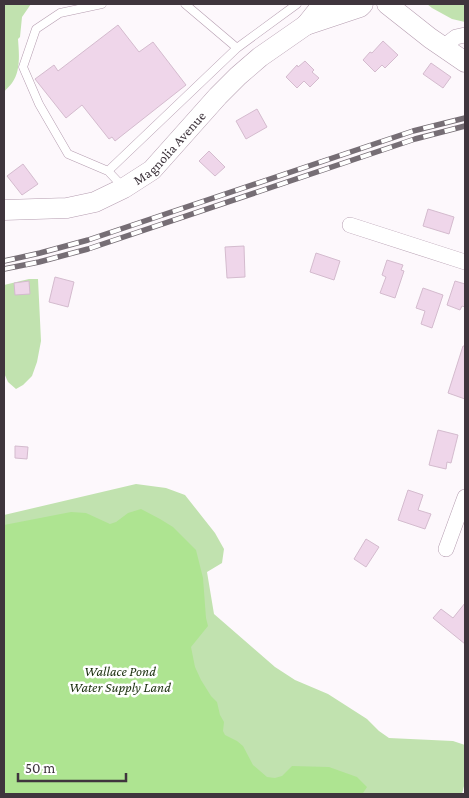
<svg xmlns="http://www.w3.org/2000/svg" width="469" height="798" font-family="'Crimson Pro',serif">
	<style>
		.green { fill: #c1e2af }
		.water { fill: #aee491 }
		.building { fill: #efd6ea; stroke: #d4bbce }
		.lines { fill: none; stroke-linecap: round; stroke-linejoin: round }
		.lane-casing { stroke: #b59db0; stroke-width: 9 }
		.street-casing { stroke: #b59db0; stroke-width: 16 }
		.secondary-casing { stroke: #b59db0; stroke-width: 21 }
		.lane { stroke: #fff; stroke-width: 8 }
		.street { stroke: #fff; stroke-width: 15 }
		.secondary { stroke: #fff; stroke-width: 20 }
		.rail-casing { stroke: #766e75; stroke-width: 5.5 }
		.rail { stroke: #fff; stroke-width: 4; stroke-dasharray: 11; stroke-linecap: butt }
		.labels { text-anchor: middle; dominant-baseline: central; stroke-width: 5; stroke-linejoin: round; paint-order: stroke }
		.street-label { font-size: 14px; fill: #3f353d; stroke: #fff }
		.park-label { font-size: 14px; font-style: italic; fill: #1c300f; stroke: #fff }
	</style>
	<rect width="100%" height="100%" fill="#fdf8fc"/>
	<path class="green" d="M 4,4 L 31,4 L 22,17 L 20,37 L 18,39 C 19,53 21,71 12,83 C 10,86 6,89 4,92 Z
		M 427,4 L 465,4 L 465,22 L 452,19 L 432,8 Z
		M 29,279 L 38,279 L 41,341 L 37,362 L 32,376 L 23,385 L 16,389 L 8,382 L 4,373 L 4,285 Z
		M 136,484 L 166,488 L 185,495 L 215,533 L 224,549 L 222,563 L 207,572 L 214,614 L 275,667 L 295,680 L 328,694 L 367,719 L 379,731 L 389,738 L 453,741 L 465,745 L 465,782 L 462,794 L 4,794 L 4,515 Z"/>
	<path class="water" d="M 141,509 L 160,519 L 173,527 L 196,550 L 203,578 L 206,618 L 208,626 L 191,647 L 195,667 L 201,680 L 211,696 L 217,702 L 220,715 L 224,722 L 223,731 L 225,735 L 237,741 L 243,746 L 253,765 L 267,777 L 275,778 L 282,776 L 292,766 L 329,767 L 357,777 L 367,787 L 363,793 L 364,794 L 4,794 L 4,525 L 71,512 L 86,513 L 110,524 L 116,522 L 128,513 Z"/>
	<path class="building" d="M 118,25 L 139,52 L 153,42 L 186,85 L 115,141 L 112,137 L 109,139 L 82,105 L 66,118 L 35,79 L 54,65 L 58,71 Z
		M 383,41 L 398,55 L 385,68 L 382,65 L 375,72 L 363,60 L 370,52 L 372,53 Z
		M 305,61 L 314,70 L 312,72 L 319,78 L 310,87 L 304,81 L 297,88 L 286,77 L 297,65 L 298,67 Z
		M 431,63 L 451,77 L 443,88 L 423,74 Z
		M 257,109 L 267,127 L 246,139 L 236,121 Z
		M 209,151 L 225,167 L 215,176 L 199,161 Z
		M 23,164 L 38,184 L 22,195 L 7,176 Z
		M 428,209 L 454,217 L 449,234 L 423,226 Z
		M 244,246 L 245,277 L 227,278 L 225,247 Z
		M 316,253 L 340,261 L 334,280 L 310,272 Z
		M 387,260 L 403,265 L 401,270 L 404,271 L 395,298 L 380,293 L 386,277 L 382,275 Z
		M 55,277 L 74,282 L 68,307 L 49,302 Z
		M 29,281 L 30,294 L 15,295 L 14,283 Z
		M 455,281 L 465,284 L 465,307 L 462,306 L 460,310 L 447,305 Z
		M 423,288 L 443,295 L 432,328 L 421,324 L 425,311 L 416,308 Z
		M 463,346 L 465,346 L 465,399 L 448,393 Z
		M 438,430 L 458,435 L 451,463 L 447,462 L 446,469 L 429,465 Z
		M 15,446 L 28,447 L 27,459 L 15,458 Z
		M 408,490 L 423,495 L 418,510 L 431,514 L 425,529 L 398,520 Z
		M 366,539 L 379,547 L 366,567 L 354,559 Z
		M 465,603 L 465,644 L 433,618 L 441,609 L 453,618 Z"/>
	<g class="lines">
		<g class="lane-casing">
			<path id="lane" d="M 102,4 L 60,13 L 36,29 L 23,67 L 39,104 L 68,154 L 108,171 L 237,48 L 297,4
				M 185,4 L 237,48
				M 108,171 L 124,188"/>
		</g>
		<g class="street-casing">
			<path id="street" d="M 443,47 L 456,37 L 465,35
				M 350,225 L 465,262
				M 446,549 L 465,497"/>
		</g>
		<g class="secondary-casing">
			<g id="secondary">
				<path d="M 387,4 L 430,38 L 465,62"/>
				<path d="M 306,25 L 322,5 L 325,4"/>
				<path id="s1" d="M 4,210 L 67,208 L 95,202 L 124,188 L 152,170 L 218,96 L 238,76 L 260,57 L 306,25 L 360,7 L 363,4"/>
			</g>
		</g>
		<use href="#lane" class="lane"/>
		<use href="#street" class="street"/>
		<use href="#secondary" class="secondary"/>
		<g class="rail-casing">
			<path id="rail" d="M 4,261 L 40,253 L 88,240 L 413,131 L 465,118
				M 4,269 L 39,262 L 88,249 L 415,139 L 465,126"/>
		</g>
		<use href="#rail" class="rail"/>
	</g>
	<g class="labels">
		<g class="street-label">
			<text stroke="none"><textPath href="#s1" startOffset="185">Magnolia Avenue</textPath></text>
		</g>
		<g class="park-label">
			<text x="120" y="671">Wallace Pond<tspan x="120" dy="16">Water Supply Land</tspan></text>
		</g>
	</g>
	<rect width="469" height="798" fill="none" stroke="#3f353d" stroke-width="10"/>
	<path d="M18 773v8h108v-8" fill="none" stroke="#3f353d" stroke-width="2.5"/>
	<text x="25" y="773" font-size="15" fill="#3f353d" stroke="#ffffff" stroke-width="4" paint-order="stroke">50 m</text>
</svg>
